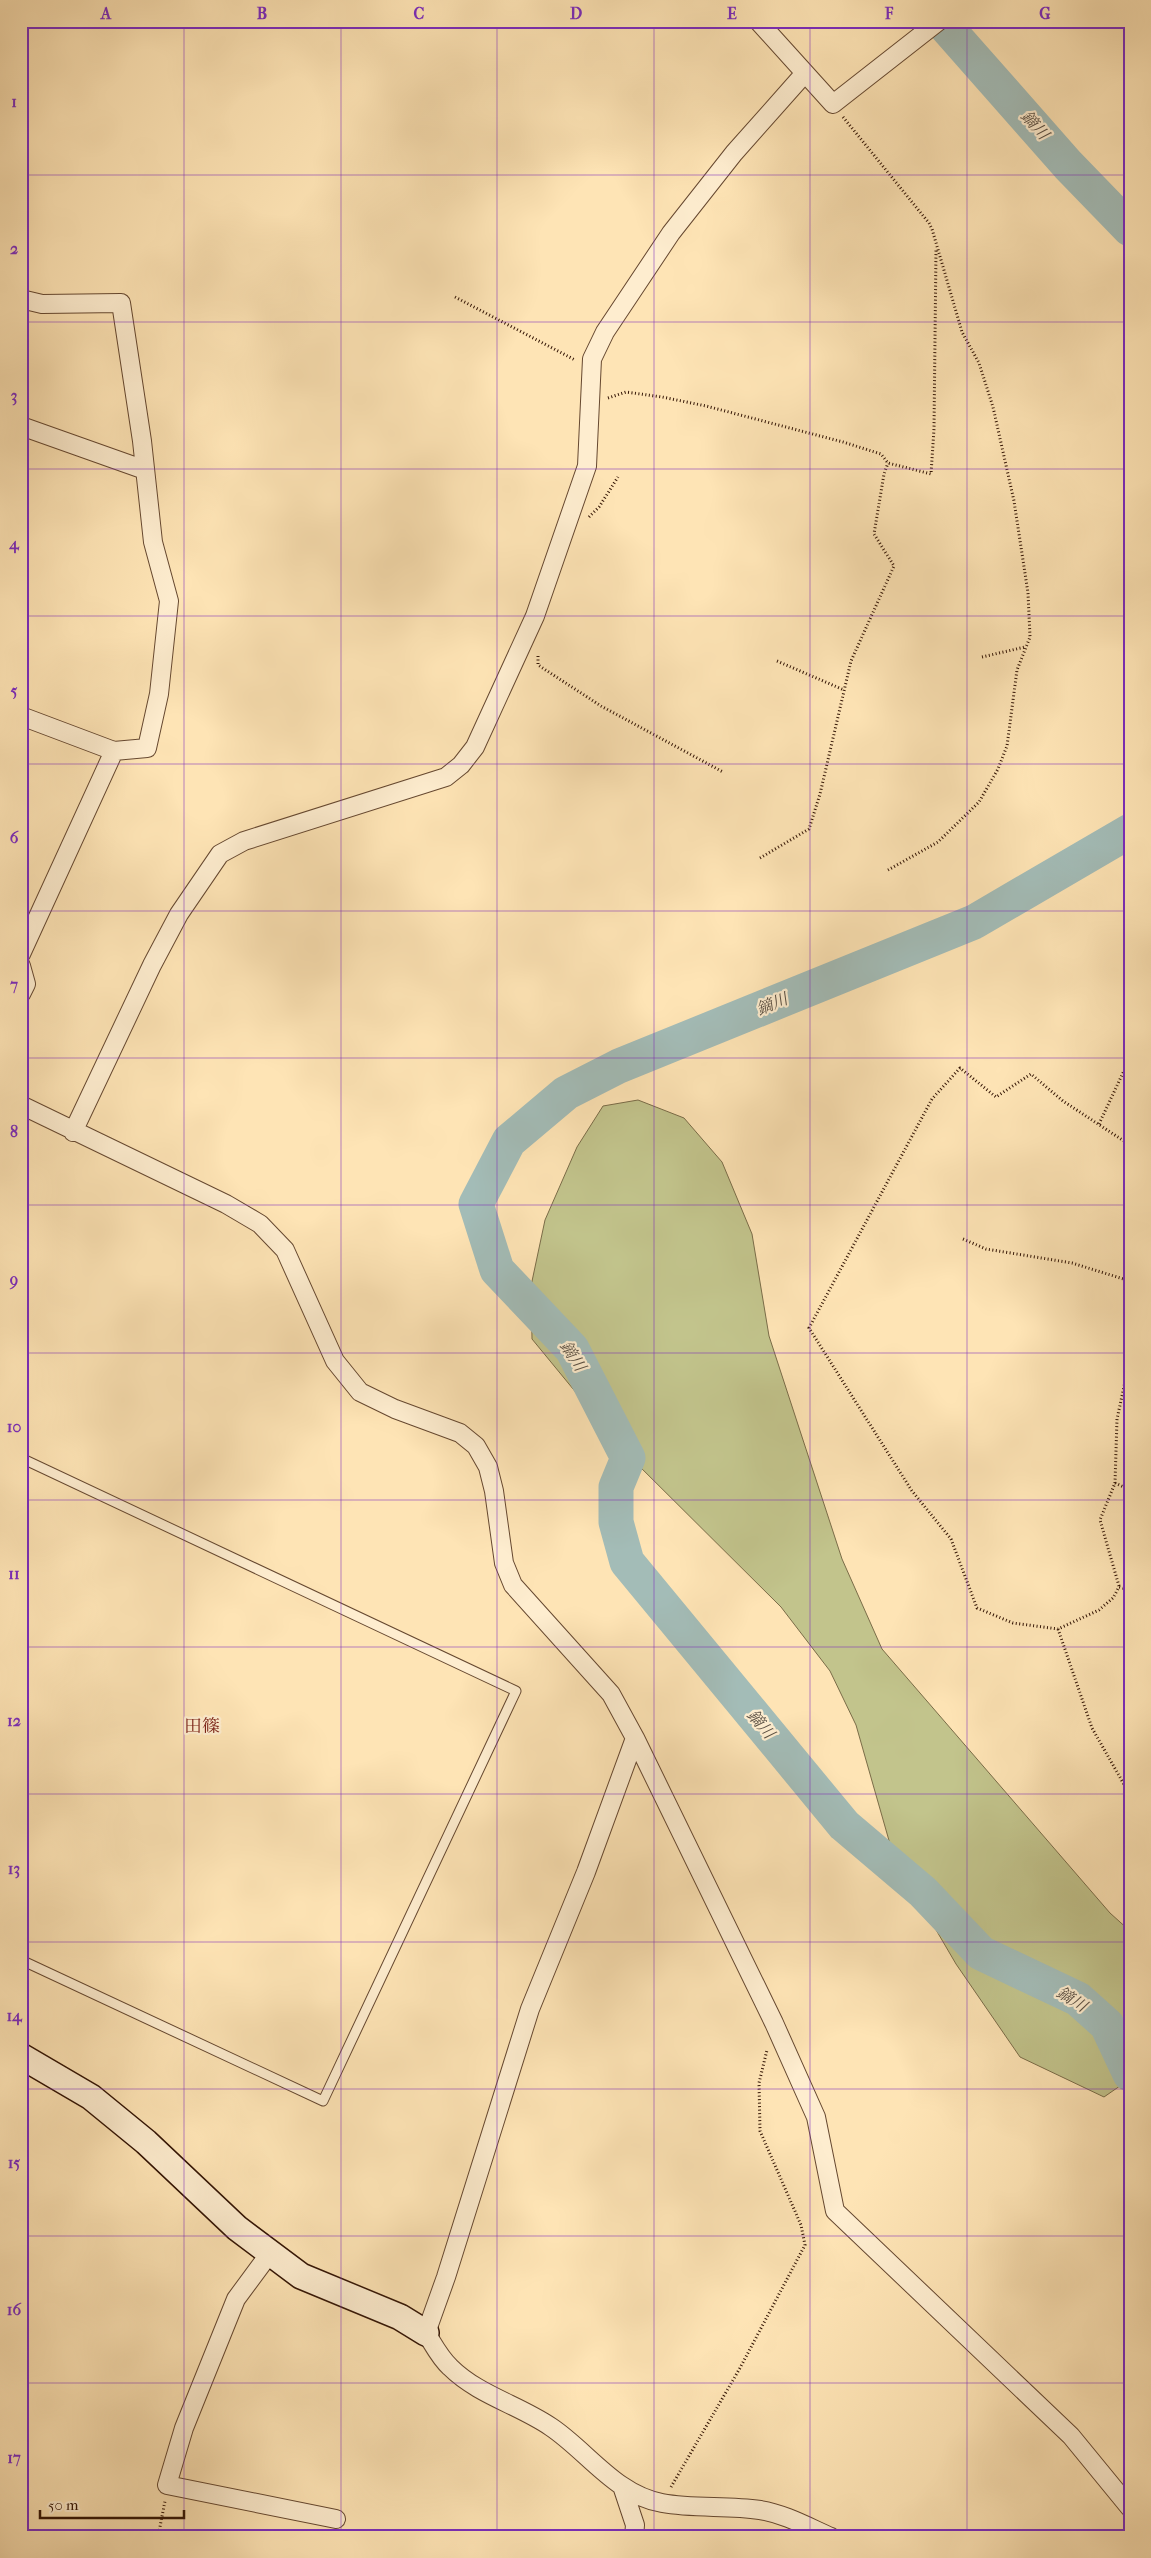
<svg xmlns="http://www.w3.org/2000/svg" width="1151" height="2558" font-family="'IM FELL French Canon','Noto Serif JP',serif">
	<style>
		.green { fill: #c2c48c; stroke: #7a6c48 }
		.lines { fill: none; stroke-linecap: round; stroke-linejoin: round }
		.river { stroke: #a3bcb7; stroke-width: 35 }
		.lane-casing { stroke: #664830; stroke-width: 11 }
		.street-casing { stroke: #664830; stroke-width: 20 }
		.secondary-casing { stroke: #331404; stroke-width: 28 }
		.path { stroke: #331404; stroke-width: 3; stroke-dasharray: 1 2.5; stroke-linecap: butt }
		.lane { stroke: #feedcf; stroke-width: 9 }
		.street { stroke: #feedcf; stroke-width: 18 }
		.secondary { stroke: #feedcf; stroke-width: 25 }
		.grid { fill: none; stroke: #7b2cbf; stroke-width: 1; stroke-opacity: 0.55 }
		.labels { text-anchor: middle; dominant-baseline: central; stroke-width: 4.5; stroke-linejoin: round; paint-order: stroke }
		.water-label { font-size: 16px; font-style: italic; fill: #5a4f43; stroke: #feedcf }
		.quarter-label { font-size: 18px; fill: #7a1f14; stroke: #feedcf }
		.neatline { fill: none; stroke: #7b2cbf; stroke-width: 2 }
		.grid-label { font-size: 16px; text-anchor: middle; font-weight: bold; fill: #7b2cbf }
	</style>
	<rect width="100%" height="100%" fill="#fee4b5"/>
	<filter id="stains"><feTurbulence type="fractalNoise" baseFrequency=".004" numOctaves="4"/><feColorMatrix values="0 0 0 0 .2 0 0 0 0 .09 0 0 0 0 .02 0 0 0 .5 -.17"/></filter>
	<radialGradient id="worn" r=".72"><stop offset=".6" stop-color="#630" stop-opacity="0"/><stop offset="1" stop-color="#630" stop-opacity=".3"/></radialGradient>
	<path class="green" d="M 638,1100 L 684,1118 L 722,1162 L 752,1234 L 769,1336 L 804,1443 L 842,1559 L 882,1649 L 1110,1913 L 1130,1931 L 1130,2079 L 1104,2097 L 1020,2057 L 956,1964 L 894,1858 L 856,1725 L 830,1671 L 781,1607 L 624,1451 L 532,1339 L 531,1286 L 545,1220 L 577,1147 L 603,1106 Z"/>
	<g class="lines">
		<path class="river" d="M 941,21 L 1068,165 L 1130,229
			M 1130,831 L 974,922 L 619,1066 L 566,1093 L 509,1141 L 476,1204 L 497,1270 L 572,1349 L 628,1458 L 616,1487 L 616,1522 L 627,1562 L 844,1825 L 923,1892 L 981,1953 L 1078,1999 L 1107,2025 L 1130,2074"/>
		<g class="lane-casing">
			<path id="lane" d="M 21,1458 L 516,1691 L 323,2101 L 21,1960"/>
		</g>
		<g class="street-casing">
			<path id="street" d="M 758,21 L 833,104 L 939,21
				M 21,299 L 42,304 L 121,303 L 142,441 L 153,542 L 169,601 L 159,694 L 147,748 L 114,751 L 21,954
				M 21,426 L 145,470
				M 21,716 L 114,751
				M 21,966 L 26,984 L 21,994
				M 21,1105 L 226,1204 L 260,1224 L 285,1250 L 335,1361 L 360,1392 L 395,1409 L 460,1433 L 476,1446 L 488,1467 L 494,1491 L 504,1563 L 513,1585 L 611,1694 L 635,1738 L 774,2023 L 816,2117 L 835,2211 L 1071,2436 L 1130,2508
				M 73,1132 L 152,965 L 179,914 L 220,854 L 244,841 L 446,777 L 461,765 L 475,747 L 535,616 L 587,466 L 592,359 L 605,332 L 671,233 L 734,153 L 805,73
				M 635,1738 L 586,1872 L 530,2009 L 446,2277 L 426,2333 C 433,2344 440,2358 450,2367 C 478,2395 519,2405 551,2427 C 587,2451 616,2495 662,2503 C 694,2509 728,2505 760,2510 C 785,2514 808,2527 831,2537
				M 270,2253 L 236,2299 L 184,2428 L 167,2485 L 336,2519
				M 622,2486 L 635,2525 L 634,2537"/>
		</g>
		<g class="secondary-casing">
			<path id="secondary" d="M 21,2056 L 91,2097 L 146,2142 L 237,2228 L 301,2276 L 400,2317 L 426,2333"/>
		</g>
		<path class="path" d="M 843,117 L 929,223 L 932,229 L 962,332 L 979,363 L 993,407 L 1014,501 L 1028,593 L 1030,637 L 1017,670 L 1007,746 L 998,769 L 979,802 L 938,842 L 888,870
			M 455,297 L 575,360
			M 608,398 L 626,392 L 662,397 L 706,406 L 843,442 L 881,454 L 888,463 L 931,474 L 934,429 L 936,250
			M 589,517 L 599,507 L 618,477
			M 538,656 L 538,665 L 601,706 L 723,772
			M 982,657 L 1025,647
			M 777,661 L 844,690
			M 760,858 L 809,829 L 820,794 L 851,661 L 894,566 L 874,534 L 884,474 L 888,463
			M 1099,1124 L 1130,1058
			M 1130,1145 L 1063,1101 L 1031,1074 L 996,1097 L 960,1068 L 932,1099 L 809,1328 L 912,1491 L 951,1539 L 977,1608 L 1013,1623 L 1058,1629 L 1099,1610 L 1113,1598 L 1119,1587 L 1130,1590
			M 963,1239 L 986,1249 L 1072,1263 L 1130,1281
			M 1115,1483 L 1130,1490
			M 1119,1586 L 1100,1520 L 1115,1483 L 1117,1419 L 1130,1359
			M 1058,1629 L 1092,1728 L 1130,1795
			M 671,2487 L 740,2368 L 805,2245 L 801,2225 L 760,2131 L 759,2083 L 767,2050
			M 158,2537 L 165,2501"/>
		<use href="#lane" class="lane"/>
		<use href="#street" class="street"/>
		<use href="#secondary" class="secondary"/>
	</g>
	<path class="grid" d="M 184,21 L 184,2537M 341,21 L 341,2537M 497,21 L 497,2537M 654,21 L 654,2537M 810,21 L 810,2537M 967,21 L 967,2537M 21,175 L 1130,175M 21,322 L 1130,322M 21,469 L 1130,469M 21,616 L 1130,616M 21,764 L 1130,764M 21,911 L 1130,911M 21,1058 L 1130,1058M 21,1205 L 1130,1205M 21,1353 L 1130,1353M 21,1500 L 1130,1500M 21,1647 L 1130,1647M 21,1794 L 1130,1794M 21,1942 L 1130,1942M 21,2089 L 1130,2089M 21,2236 L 1130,2236M 21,2383 L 1130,2383"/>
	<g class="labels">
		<g class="water-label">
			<text transform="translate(1035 125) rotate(48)">鏑川</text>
			<text transform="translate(772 1004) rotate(-22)">鏑川</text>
			<text transform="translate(573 1356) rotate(57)">鏑川</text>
			<text transform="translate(761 1724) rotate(50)">鏑川</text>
			<text transform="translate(1072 1999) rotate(32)">鏑川</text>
		</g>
		<g class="quarter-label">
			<text x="202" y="1726">田篠</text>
		</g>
	</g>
	<rect width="1151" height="2558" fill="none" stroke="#fee4b5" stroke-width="55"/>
	<path d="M40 2510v8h144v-8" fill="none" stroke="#331404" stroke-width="2.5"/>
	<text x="48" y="2510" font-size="15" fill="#331404" stroke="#feedcf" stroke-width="4" paint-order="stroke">50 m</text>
	<rect x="28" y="28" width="1096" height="2502" class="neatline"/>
	<g class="grid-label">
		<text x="106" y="19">A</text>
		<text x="262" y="19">B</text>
		<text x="419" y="19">C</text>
		<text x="576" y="19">D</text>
		<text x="732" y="19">E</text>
		<text x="889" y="19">F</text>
		<text x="1045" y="19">G</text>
		<text x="14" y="107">1</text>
		<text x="14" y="254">2</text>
		<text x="14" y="401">3</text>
		<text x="14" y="549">4</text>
		<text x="14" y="696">5</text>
		<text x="14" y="843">6</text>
		<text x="14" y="990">7</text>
		<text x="14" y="1137">8</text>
		<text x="14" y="1285">9</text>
		<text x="14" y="1432">10</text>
		<text x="14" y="1579">11</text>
		<text x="14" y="1726">12</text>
		<text x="14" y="1874">13</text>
		<text x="14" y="2021">14</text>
		<text x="14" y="2168">15</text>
		<text x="14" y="2315">16</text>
		<text x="14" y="2463">17</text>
	</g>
	<rect width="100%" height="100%" filter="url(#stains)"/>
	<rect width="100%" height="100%" fill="url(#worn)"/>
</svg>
